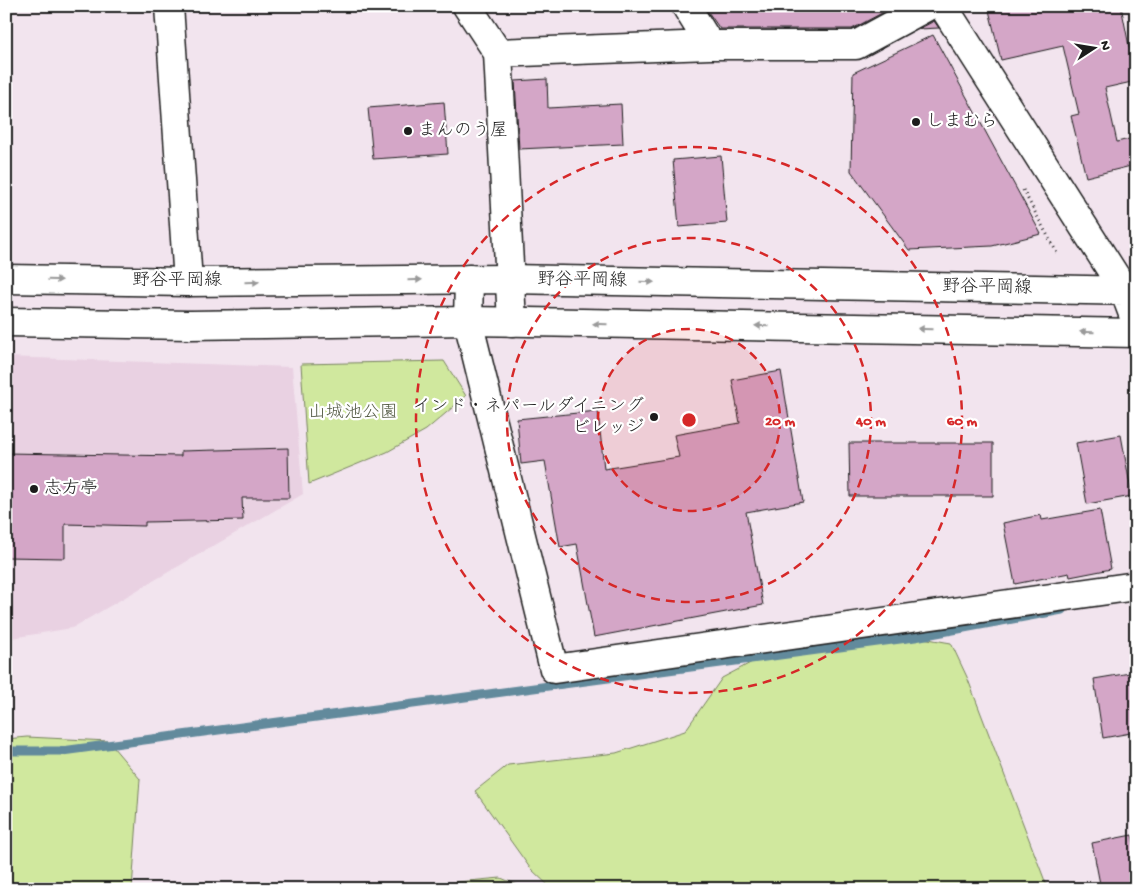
<svg xmlns="http://www.w3.org/2000/svg" width="1142" height="895" font-family="'Gochi Hand','Klee One',sans-serif">
	<style>
		.built { fill: #e9d1e2 }
		.green { fill: #d0e89e; stroke: #76825d }
		.lines { fill: none; stroke-linecap: round; stroke-linejoin: round }
		.stream { stroke: #628a9c; stroke-width: 9 }
		.building { fill: #d4a6c7; stroke: #1c1c1c }
		.street-casing { stroke: #1c1c1c; stroke-width: 31 }
		.secondary-casing { stroke: #1c1c1c; stroke-width: 31 }
		.path { stroke: #1c1c1c; stroke-width: 3; stroke-dasharray: 1 4; stroke-linecap: butt }
		.street { stroke: #fff; stroke-width: 28 }
		.secondary { stroke: #fff; stroke-width: 28 }
		.oneway { fill: #999 }
		.ring { fill: none; stroke: #d62828; stroke-width: 2.5; stroke-dasharray: 9 6 }
		.poi-dot { fill: #1c1c1c; stroke: #fff; stroke-width: 2 }
		.labels { text-anchor: middle; dominant-baseline: central; stroke-width: 4.5; stroke-linejoin: round; paint-order: stroke }
		.poi-label { font-size: 18px; fill: #1c1c1c; stroke: #fff; text-anchor: start }
		.street-label { font-size: 18px; fill: #1c1c1c; stroke: #fff }
		.park-label { font-size: 18px; fill: #525943; stroke: #fff }
		.centre { fill: #d62828; stroke: #fff; stroke-width: 2.5 }
		.ring-label { font-size: 15px; text-anchor: middle; font-weight: bold; fill: #d62828; stroke: #fff; stroke-width: 4.5; stroke-linejoin: round; paint-order: stroke }
	</style>
	<rect width="100%" height="100%" fill="#f2e4ee"/>
	<filter id="ink" filterUnits="userSpaceOnUse"><feTurbulence type="fractalNoise" baseFrequency=".02" numOctaves="2"/><feDisplacementMap in="SourceGraphic" scale="10" xChannelSelector="R" yChannelSelector="G"/><feConvolveMatrix kernelMatrix="1 2 1 2 8 2 1 2 1" color-interpolation-filters="sRGB"/></filter>
	<g filter="url(#ink)">
		<path class="built" d="M 6,357 L 292,367 L 303,494 L 72,628 L 6,639 Z"/>
		<path class="green" d="M 444,361 L 466,396 L 426,430 L 387,452 L 309,484 L 301,364 Z
			M 845,631 L 899,634 L 951,643 L 967,677 L 1048,889 L 552,889 L 530,868 L 475,791 L 508,765 L 616,753 L 685,731 L 722,678 L 775,650 Z
			M 27,737 L 108,741 L 140,779 L 132,889 L 6,889 L 6,739 Z
			M 501,878 L 527,889 L 381,889 Z"/>
		<g class="lines">
			<path class="stream" d="M 6,751 L 62,751 L 915,637 L 1062,610"/>
		</g>
		<path class="building" d="M 704,6 L 895,6 L 852,29 L 720,29 Z
			M 988,6 L 1121,6 L 1130,51 L 1136,49 L 1136,81 L 1105,88 L 1117,142 L 1129,139 L 1135,165 L 1086,177 L 1071,116 L 1079,114 L 1063,46 L 1001,60 Z
			M 934,21 L 939,28 L 919,29 Z
			M 933,35 L 1041,234 L 992,246 L 909,250 L 851,171 L 853,73 Z
			M 547,79 L 548,108 L 621,104 L 623,144 L 519,149 L 515,81 Z
			M 444,102 L 448,154 L 373,159 L 368,108 Z
			M 721,156 L 727,223 L 679,227 L 673,160 Z
			M 781,371 L 803,502 L 746,512 L 763,605 L 594,637 L 577,544 L 560,547 L 545,461 L 521,464 L 517,419 L 598,411 L 604,469 L 679,457 L 674,435 L 740,423 L 732,380 Z
			M 1121,435 L 1132,496 L 1087,504 L 1076,443 Z
			M 849,443 L 993,443 L 993,496 L 850,496 Z
			M 288,448 L 289,498 L 242,498 L 243,520 L 145,522 L 145,526 L 65,524 L 65,558 L 6,557 L 6,453 L 181,456 L 181,451 Z
			M 1100,510 L 1111,569 L 1070,577 L 1069,573 L 1015,584 L 1003,523 L 1041,515 L 1042,520 Z
			M 1136,672 L 1136,732 L 1103,738 L 1094,679 Z
			M 1132,835 L 1136,855 L 1136,889 L 1101,889 L 1092,843 Z"/>
		<g class="lines">
			<g class="street-casing">
				<path id="street" d="M 169,6 L 188,282
					M 467,6 L 498,53 L 512,322
					M 686,6 L 710,45
					M 498,53 L 710,45 L 856,45 L 928,6
					M 469,279 L 468,321 L 554,669 L 1136,586"/>
			</g>
			<g class="secondary-casing">
				<path id="secondary" d="M 943,6 L 1124,290 L 1136,322
					M 6,279 L 188,282 L 509,279 L 1136,291
					M 6,322 L 190,325 L 468,321 L 1136,333"/>
			</g>
			<path class="path" d="M 1023,190 L 1058,255"/>
			<use href="#street" class="street"/>
			<use href="#secondary" class="secondary"/>
		</g>
		<defs><path id="oneway-solid" d="M-6-.8H1V-3.2L6.5 0L1 3.2V.8H-6Z" transform="scale(1.25)"/></defs>
		<g class="oneway">
			<use href="#oneway-solid" transform="translate(55 280) rotate(1)"/>
			<use href="#oneway-solid" transform="translate(415 280) rotate(-1)"/>
			<use href="#oneway-solid" transform="translate(252 282) rotate(-1)"/>
			<use href="#oneway-solid" transform="translate(647 282) rotate(1)"/>
			<use href="#oneway-solid" transform="translate(600 324) rotate(-179)"/>
			<use href="#oneway-solid" transform="translate(762 326) rotate(-179)"/>
			<use href="#oneway-solid" transform="translate(925 329) rotate(-179)"/>
			<use href="#oneway-solid" transform="translate(1087 332) rotate(-179)"/>
		</g>
	</g>
	<circle cx="689" cy="420" r="91" fill="#d62828" fill-opacity=".12"/>
	<g class="ring">
		<circle cx="689" cy="420" r="91"/>
		<circle cx="689" cy="420" r="182"/>
		<circle cx="689" cy="420" r="273"/>
	</g>
	<g class="poi-dot">
		<circle cx="916" cy="122" r="5"/>
		<circle cx="408" cy="131" r="5"/>
		<circle cx="654" cy="417" r="5"/>
		<circle cx="34" cy="489" r="5"/>
	</g>
	<g class="labels">
		<g class="poi-label">
			<text x="926" y="122">しまむら</text>
			<text x="418" y="131">まんのう屋</text>
			<text x="644" y="407" text-anchor="end">インド・ネパールダイニング<tspan x="644" dy="21">ビレッジ</tspan></text>
			<text x="44" y="489">志方亭</text>
		</g>
		<g class="street-label">
			<text x="177" y="281">野谷平岡線</text>
			<text transform="translate(582 281) rotate(1)">野谷平岡線</text>
			<text transform="translate(987 288) rotate(1)">野谷平岡線</text>
		</g>
		<g class="park-label">
			<text x="353" y="413">山城池公園</text>
		</g>
	</g>
	<circle cx="689" cy="420" r="8" class="centre"/>
	<g class="ring-label">
		<text x="780" y="425">20 m</text>
		<text x="871" y="425">40 m</text>
		<text x="962" y="425">60 m</text>
	</g>
	<rect width="1142" height="895" fill="none" stroke="#fff" stroke-width="25"/>
	<rect x="12" y="12" width="1117" height="870" fill="none" stroke="#1c1c1c" stroke-width="2" filter="url(#ink)"/>
	<g transform="translate(1094 48) rotate(78)" stroke="#ffffff" stroke-width="4" paint-order="stroke">
	<path d="M0-4L9 19L0 12L-9 19Z" fill="#1c1c1c"/>
	<text y="-8" font-size="14" font-weight="bold" text-anchor="middle" fill="#1c1c1c">N</text>
	</g>
</svg>
